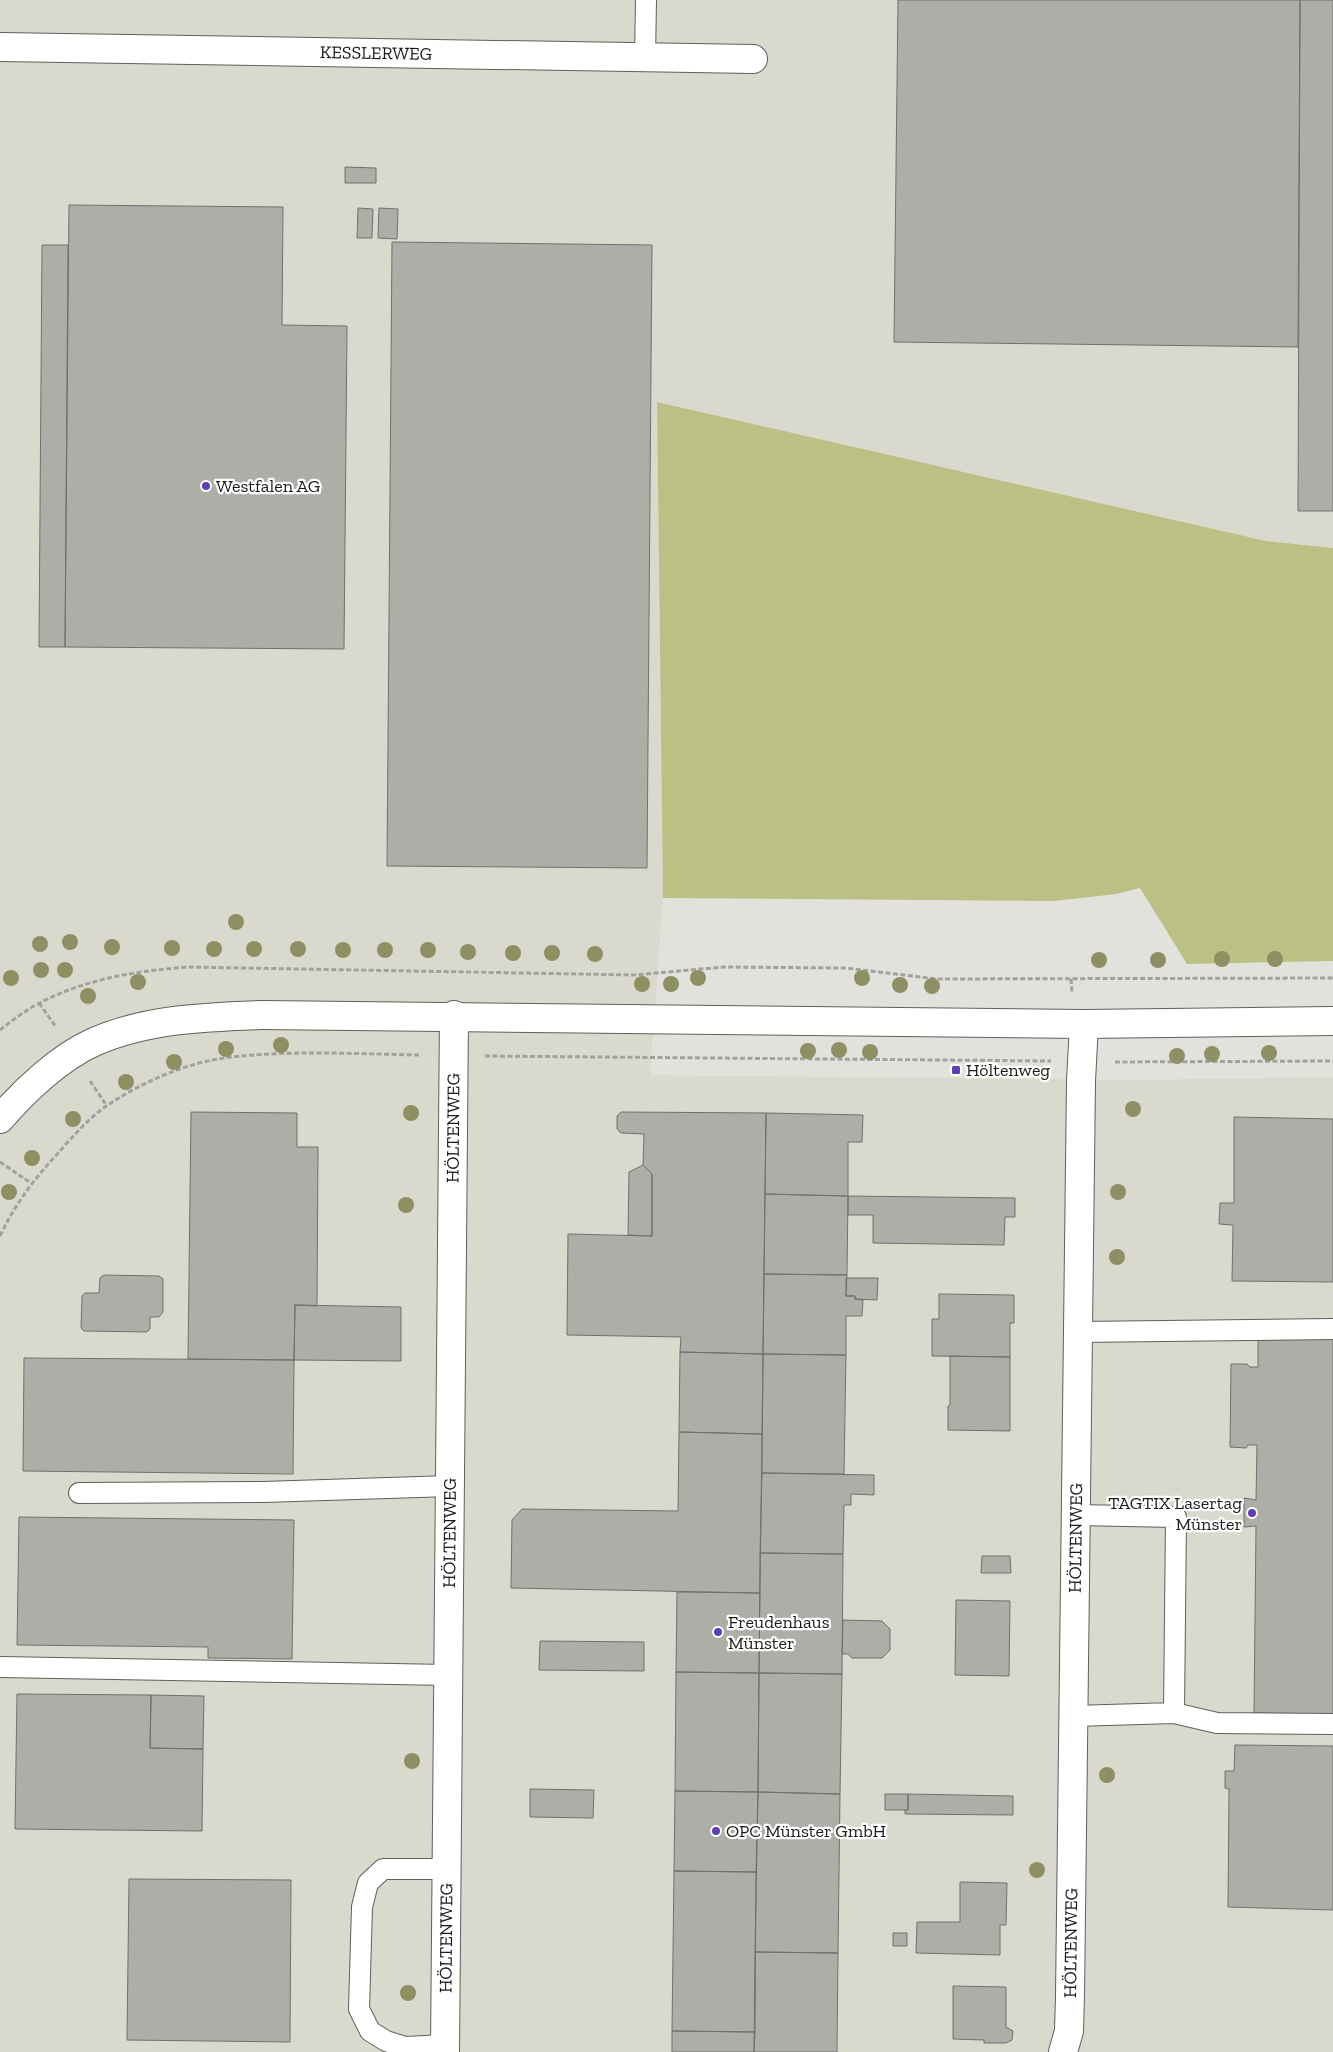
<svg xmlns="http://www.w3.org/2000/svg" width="1333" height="2052" font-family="'Zilla Slab',serif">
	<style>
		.built { fill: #d9dacd }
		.green { fill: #bdc085 }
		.building { fill: #aeaea9; stroke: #70716c }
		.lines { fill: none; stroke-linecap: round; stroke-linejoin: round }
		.service-casing { stroke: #5f605b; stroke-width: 22 }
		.minor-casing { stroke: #5f605b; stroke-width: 30 }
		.path { stroke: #a1a19d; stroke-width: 3; stroke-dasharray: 5 2.5; stroke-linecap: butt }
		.service { stroke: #fff; stroke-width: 20 }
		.minor { stroke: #fff; stroke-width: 28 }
		.tree { fill: #8e8f63 }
		.poi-dot { fill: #5f3db6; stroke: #fff; stroke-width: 2 }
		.labels { text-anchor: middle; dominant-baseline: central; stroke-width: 4.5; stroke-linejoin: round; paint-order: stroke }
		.street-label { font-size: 18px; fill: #1a1a18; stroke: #fff }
		.poi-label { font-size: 18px; fill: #1a1a18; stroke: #fff; text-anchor: start }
	</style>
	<rect width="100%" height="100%" fill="#e2e2dd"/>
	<path class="built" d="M 0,0 L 1333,0 L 1333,550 L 1267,544 L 657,402 L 663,898 L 650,1075 L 1129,1080 L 1333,1077 L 1333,2052 L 0,2052 Z"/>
	<path class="green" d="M 657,402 L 1266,541 L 1333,548 L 1333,961 L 1187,964 L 1140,888 L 1116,894 L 1054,901 L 663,898 Z"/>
	<path class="building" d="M 898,0 L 1300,0 L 1298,347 L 894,342 Z
		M 1300,0 L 1333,0 L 1333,511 L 1298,511 Z
		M 345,167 L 376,168 L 376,183 L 345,183 Z
		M 69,205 L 283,207 L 282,325 L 347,326 L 344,649 L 65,647 Z
		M 358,208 L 373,209 L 372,238 L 357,238 Z
		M 379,208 L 398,209 L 397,239 L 378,238 Z
		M 392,242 L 652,245 L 647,868 L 387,866 Z
		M 42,245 L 68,245 L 65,647 L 39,647 Z
		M 191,1112 L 297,1113 L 297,1147 L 318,1147 L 317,1306 L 295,1305 L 294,1360 L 188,1359 Z
		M 621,1112 L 766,1113 L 763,1354 L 680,1352 L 681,1337 L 567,1335 L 568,1234 L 652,1236 L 652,1174 L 643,1165 L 644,1134 L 621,1133 L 617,1129 L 617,1116 Z
		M 766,1113 L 863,1115 L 862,1142 L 848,1142 L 848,1196 L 765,1194 Z
		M 1234,1117 L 1333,1119 L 1333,1282 L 1232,1281 L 1233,1225 L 1219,1224 L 1220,1203 L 1234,1203 Z
		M 643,1165 L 652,1174 L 652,1236 L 628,1235 L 629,1172 Z
		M 765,1194 L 848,1196 L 847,1275 L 764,1274 Z
		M 848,1196 L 1015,1198 L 1015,1217 L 1005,1217 L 1004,1245 L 873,1243 L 873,1215 L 848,1215 Z
		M 764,1274 L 847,1275 L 846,1296 L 855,1296 L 855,1299 L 863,1300 L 862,1316 L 846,1316 L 846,1355 L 763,1354 Z
		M 104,1275 L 159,1276 L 163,1279 L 163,1312 L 159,1317 L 150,1317 L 150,1329 L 147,1332 L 84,1331 L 81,1328 L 82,1296 L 85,1293 L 99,1293 L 100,1278 Z
		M 846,1278 L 878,1278 L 877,1300 L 855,1299 L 855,1296 L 846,1296 Z
		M 939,1294 L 1014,1295 L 1014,1323 L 1010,1323 L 1010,1357 L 932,1356 L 932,1319 L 939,1319 Z
		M 295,1305 L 401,1307 L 401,1361 L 294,1360 Z
		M 1258,1338 L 1333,1339 L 1333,1714 L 1254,1713 L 1256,1526 L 1244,1527 L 1244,1498 L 1256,1500 L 1257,1445 L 1248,1445 L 1246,1448 L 1230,1447 L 1231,1364 L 1247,1364 L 1250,1367 L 1258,1367 Z
		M 680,1352 L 763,1354 L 762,1434 L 679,1432 Z
		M 763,1354 L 846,1355 L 844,1474 L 762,1473 Z
		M 950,1356 L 1010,1357 L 1010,1431 L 948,1430 L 948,1406 L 950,1405 Z
		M 24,1358 L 294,1360 L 293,1474 L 23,1471 Z
		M 679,1432 L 762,1434 L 760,1593 L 511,1588 L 512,1520 L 522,1509 L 678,1511 Z
		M 762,1473 L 874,1475 L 874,1495 L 851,1494 L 851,1505 L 844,1505 L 843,1554 L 760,1553 Z
		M 19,1517 L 294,1520 L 292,1659 L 208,1658 L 208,1647 L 17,1645 Z
		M 760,1553 L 843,1554 L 842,1674 L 759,1673 Z
		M 982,1556 L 1010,1556 L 1011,1573 L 981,1573 Z
		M 677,1592 L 760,1593 L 759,1673 L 676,1672 Z
		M 956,1600 L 1010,1601 L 1009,1676 L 955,1675 Z
		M 843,1620 L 882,1621 L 890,1629 L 890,1650 L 882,1658 L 852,1658 L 848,1654 L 842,1654 Z
		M 540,1641 L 644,1642 L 644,1671 L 539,1670 Z
		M 676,1672 L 759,1673 L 758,1792 L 675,1791 Z
		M 759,1673 L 842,1674 L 840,1794 L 758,1792 Z
		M 17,1694 L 151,1695 L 150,1748 L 203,1749 L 202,1831 L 15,1829 Z
		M 151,1695 L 204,1696 L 203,1749 L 150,1748 Z
		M 1235,1745 L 1333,1746 L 1333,1910 L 1228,1907 L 1229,1789 L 1225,1788 L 1225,1771 L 1234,1771 Z
		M 530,1789 L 594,1790 L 593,1818 L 530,1817 Z
		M 675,1791 L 758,1792 L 756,1872 L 674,1871 Z
		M 758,1792 L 840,1794 L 838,1953 L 755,1952 Z
		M 885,1794 L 908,1794 L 908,1810 L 885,1810 Z
		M 908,1794 L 1013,1796 L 1013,1815 L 905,1814 L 905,1810 L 908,1810 Z
		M 674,1871 L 756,1872 L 755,2032 L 672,2031 Z
		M 129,1879 L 291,1880 L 290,2042 L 127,2040 Z
		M 960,1882 L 1007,1883 L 1006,1925 L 1000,1925 L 1000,1955 L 916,1953 L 917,1922 L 960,1922 Z
		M 893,1933 L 907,1933 L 907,1946 L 893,1946 Z
		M 755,1952 L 838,1953 L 837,2052 L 754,2052 Z
		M 953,1986 L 1006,1987 L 1006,2027 L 1013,2031 L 1012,2040 L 1006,2043 L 984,2043 L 984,2040 L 953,2039 Z
		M 672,2031 L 755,2032 L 754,2052 L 672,2052 Z"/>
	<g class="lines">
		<g class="service-casing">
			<path id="service" d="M 645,58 L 646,0
				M 1078,1332 L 1333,1329
				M 79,1493 L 263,1492 L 450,1486
				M 1076,1515 L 1176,1517 L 1174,1713
				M 0,1667 L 448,1675
				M 1074,1716 L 1174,1713 L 1217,1723 L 1333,1724
				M 445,2045 L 405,2047 L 386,2041 L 370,2031 L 359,2009 L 362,1907 L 368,1883 L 383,1869 L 446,1869"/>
		</g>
		<g class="minor-casing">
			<g id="minor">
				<path id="s1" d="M 0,47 L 753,59"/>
				<path d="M 0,1119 C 24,1091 60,1057 94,1042 C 146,1019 206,1017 262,1015 L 1084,1024 L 1333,1021"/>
				<path id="s2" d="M 445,2052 L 454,1015"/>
				<path id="s3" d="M 1063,2052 L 1069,2031 L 1070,1996 L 1081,1081 L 1084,1024"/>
			</g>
		</g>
		<path class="path" d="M 1071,979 L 1072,993
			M 39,1003 L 56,1027
			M 0,1030 C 10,1022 21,1014 32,1007 C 80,980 133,971 188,967 L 634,975 L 724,967 L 846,968 L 937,979 L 1333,978
			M 485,1056 L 1051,1061
			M 1115,1062 L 1333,1061
			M 90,1081 L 107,1106
			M 0,1162 L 31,1183
			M 0,1236 C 15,1204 35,1178 59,1152 C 73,1136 90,1117 108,1105 C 144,1081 188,1062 231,1057 C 294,1050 358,1054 421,1055"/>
		<use href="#service" class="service"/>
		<use href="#minor" class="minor"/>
	</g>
	<g class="tree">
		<circle cx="236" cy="922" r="8"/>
		<circle cx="70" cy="942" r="8"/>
		<circle cx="40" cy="944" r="8"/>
		<circle cx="112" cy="947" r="8"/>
		<circle cx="172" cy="948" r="8"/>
		<circle cx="214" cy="949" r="8"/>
		<circle cx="254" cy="949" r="8"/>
		<circle cx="298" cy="949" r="8"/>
		<circle cx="343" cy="950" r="8"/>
		<circle cx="385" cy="950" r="8"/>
		<circle cx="428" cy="950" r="8"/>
		<circle cx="468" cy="952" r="8"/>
		<circle cx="513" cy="953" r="8"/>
		<circle cx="552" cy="953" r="8"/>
		<circle cx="595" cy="954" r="8"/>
		<circle cx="1222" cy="959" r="8"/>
		<circle cx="1275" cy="959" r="8"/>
		<circle cx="1099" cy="960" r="8"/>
		<circle cx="1158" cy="960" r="8"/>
		<circle cx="41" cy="970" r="8"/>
		<circle cx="65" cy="970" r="8"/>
		<circle cx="11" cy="978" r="8"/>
		<circle cx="698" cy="978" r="8"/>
		<circle cx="862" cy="978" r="8"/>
		<circle cx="138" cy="982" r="8"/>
		<circle cx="642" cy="984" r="8"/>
		<circle cx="671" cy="984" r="8"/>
		<circle cx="900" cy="985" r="8"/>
		<circle cx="932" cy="986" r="8"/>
		<circle cx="88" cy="996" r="8"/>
		<circle cx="281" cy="1045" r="8"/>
		<circle cx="226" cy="1049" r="8"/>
		<circle cx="839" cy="1050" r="8"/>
		<circle cx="808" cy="1051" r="8"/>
		<circle cx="870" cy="1052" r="8"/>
		<circle cx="1269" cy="1053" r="8"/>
		<circle cx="1212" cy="1054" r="8"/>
		<circle cx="1177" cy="1056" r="8"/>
		<circle cx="174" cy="1062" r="8"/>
		<circle cx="126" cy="1082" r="8"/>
		<circle cx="1133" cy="1109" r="8"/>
		<circle cx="411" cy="1113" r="8"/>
		<circle cx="73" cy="1119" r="8"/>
		<circle cx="32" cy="1158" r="8"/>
		<circle cx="9" cy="1192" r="8"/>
		<circle cx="1118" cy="1192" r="8"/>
		<circle cx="406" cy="1205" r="8"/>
		<circle cx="1117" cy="1257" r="8"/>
		<circle cx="412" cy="1761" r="8"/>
		<circle cx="1107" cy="1775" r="8"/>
		<circle cx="1037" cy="1870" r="8"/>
		<circle cx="408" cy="1993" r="8"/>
	</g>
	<g class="poi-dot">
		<circle cx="206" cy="486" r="5"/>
		<rect x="951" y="1065" width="10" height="10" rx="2.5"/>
		<circle cx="1252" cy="1513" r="5"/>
		<circle cx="718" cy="1632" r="5"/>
		<circle cx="716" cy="1831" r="5"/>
	</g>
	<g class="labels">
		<g class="street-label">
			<text stroke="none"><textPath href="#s1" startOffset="376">KESSLERWEG</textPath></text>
			<text stroke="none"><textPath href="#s2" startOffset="924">HÖLTENWEG</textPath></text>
			<text stroke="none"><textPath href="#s2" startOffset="519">HÖLTENWEG</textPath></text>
			<text stroke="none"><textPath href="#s3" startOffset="515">HÖLTENWEG</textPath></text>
			<text stroke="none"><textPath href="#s2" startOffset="114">HÖLTENWEG</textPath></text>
			<text stroke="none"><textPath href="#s3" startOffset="110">HÖLTENWEG</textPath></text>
		</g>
		<g class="poi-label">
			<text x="216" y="486">Westfalen AG</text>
			<text x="966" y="1070">Höltenweg</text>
			<text x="1242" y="1503" text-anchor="end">TAGTIX Lasertag<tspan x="1242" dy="21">Münster</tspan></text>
			<text x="728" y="1622">Freudenhaus<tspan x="728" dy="21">Münster</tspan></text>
			<text x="726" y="1831">OPC Münster GmbH</text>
		</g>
	</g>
</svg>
